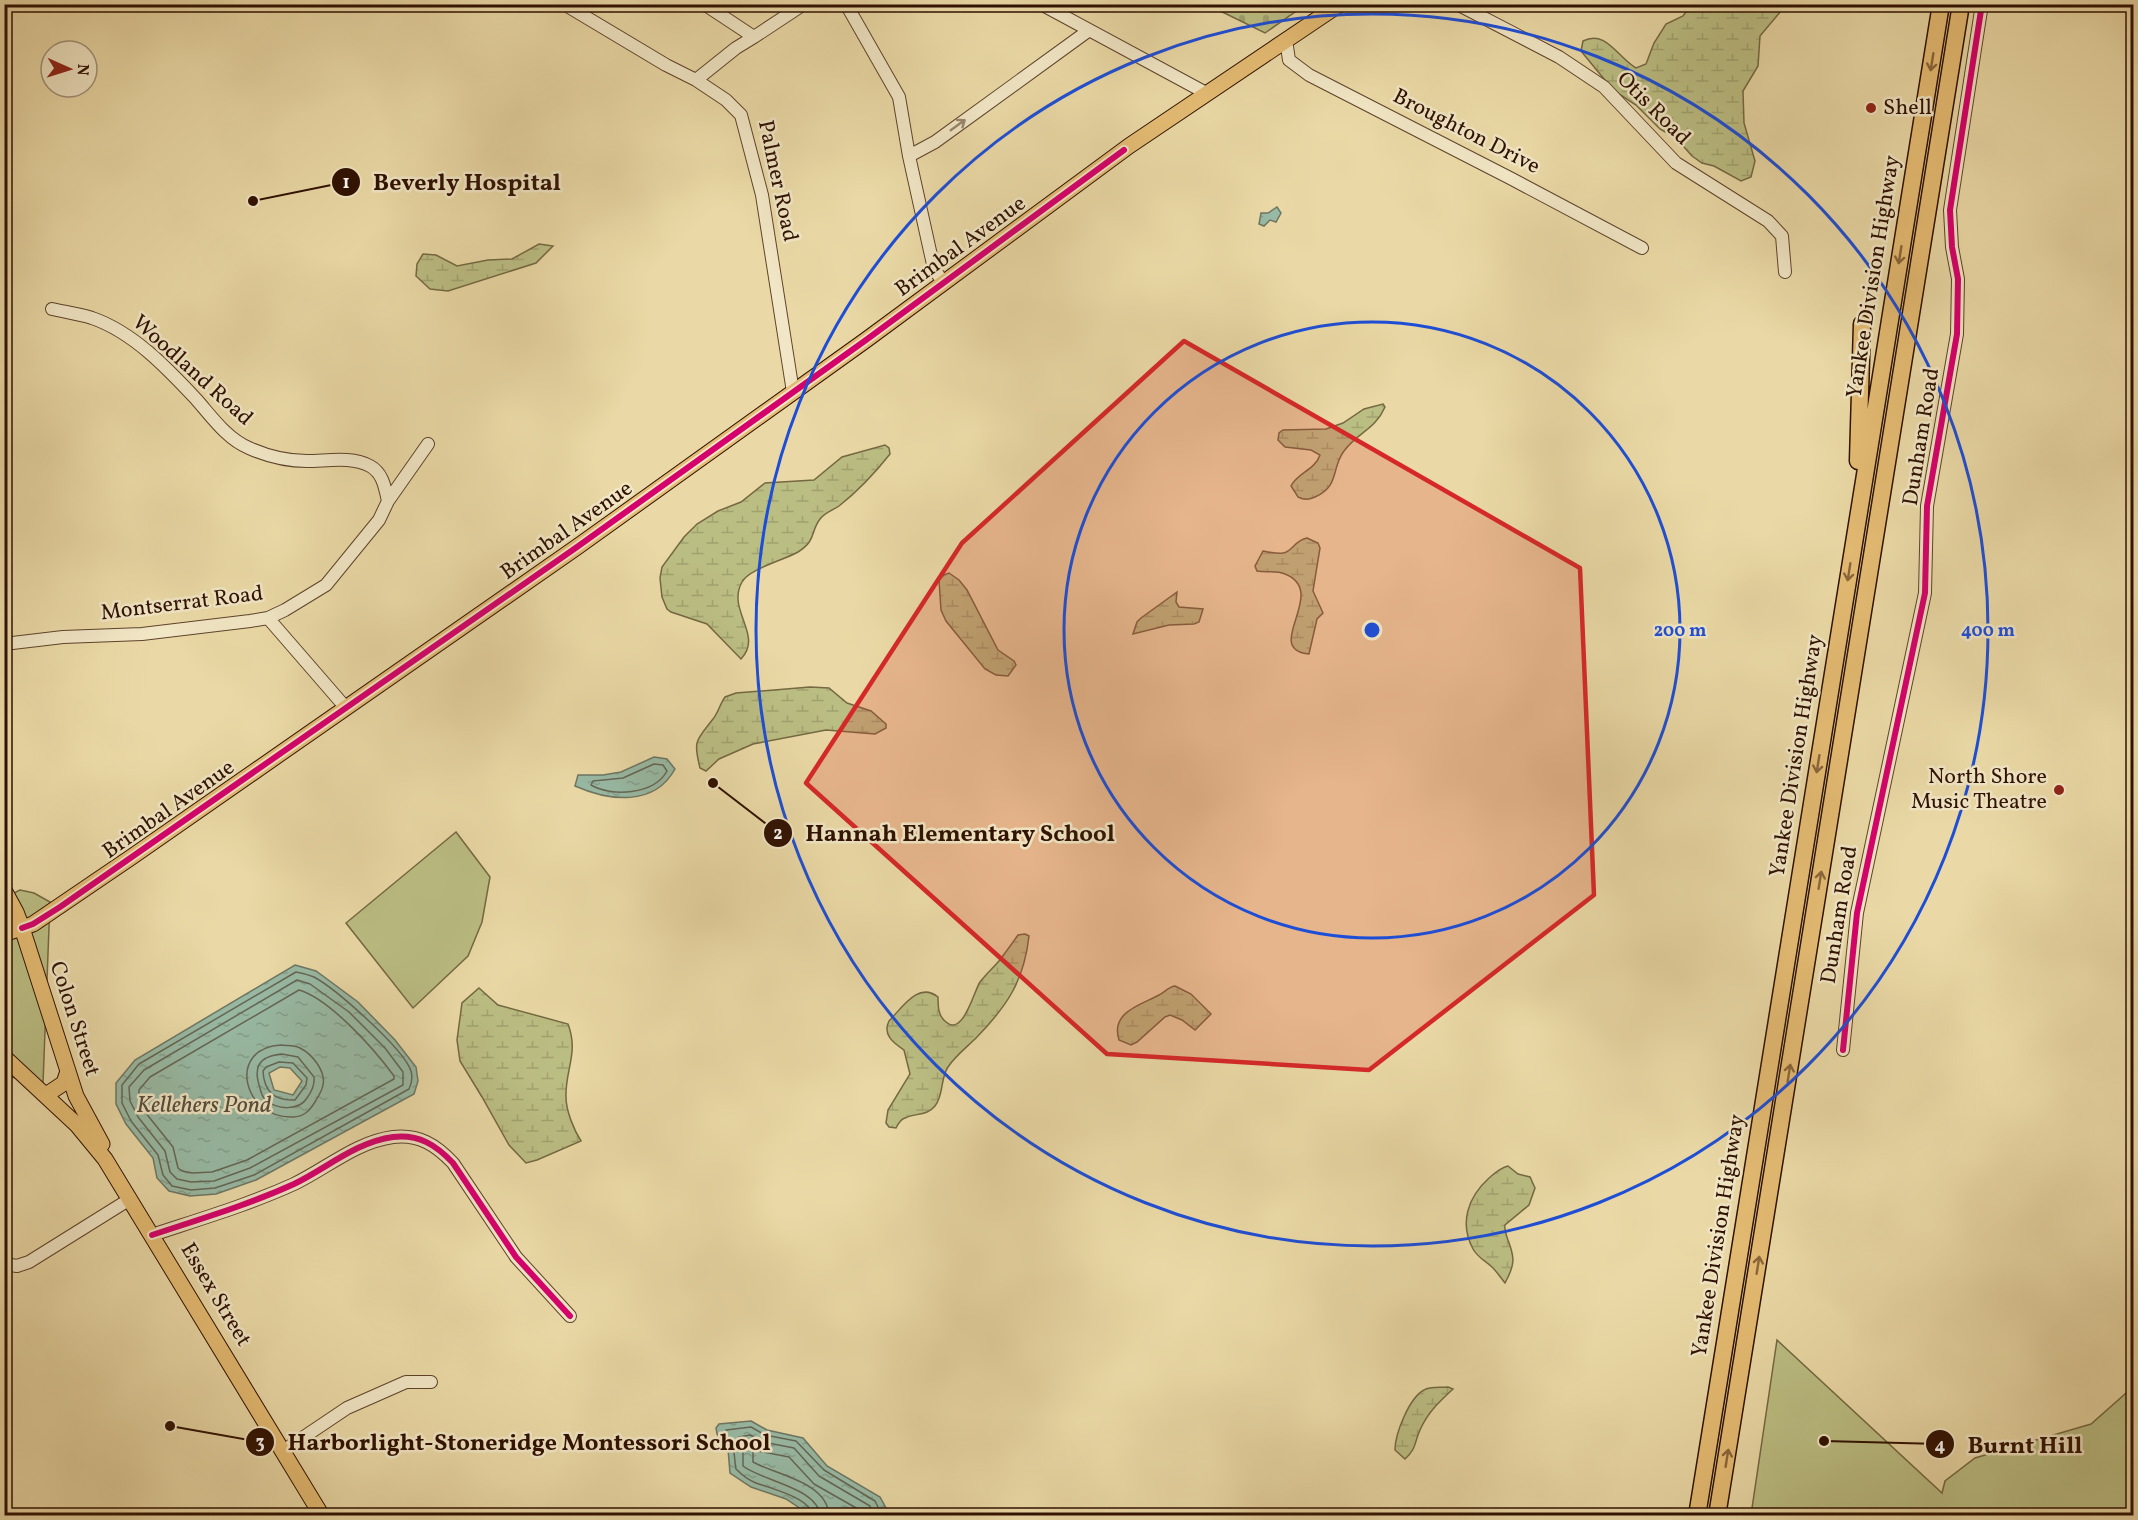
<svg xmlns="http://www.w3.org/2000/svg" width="2138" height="1520" font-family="Vollkorn,serif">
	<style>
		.wetland { fill: url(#wetland-marsh); stroke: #756842; stroke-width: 1.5 }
		.cemetery { fill: url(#cemetery-stones); stroke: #756842; stroke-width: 1.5 }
		.park { fill: #bbbe83; stroke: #756842; stroke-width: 1.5 }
		.water { fill: url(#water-ripples); stroke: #6e7664; stroke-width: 1.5; fill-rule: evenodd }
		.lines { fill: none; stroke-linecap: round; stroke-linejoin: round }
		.shore { stroke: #646654; stroke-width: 1.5 }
		.minor-casing { stroke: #5e432b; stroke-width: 14 }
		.major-casing { stroke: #2f1102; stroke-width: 17 }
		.highway-casing { stroke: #2f1102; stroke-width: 19 }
		.minor { stroke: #f1e6c5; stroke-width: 12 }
		.major { stroke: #e5bc73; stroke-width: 15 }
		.highway { stroke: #e5bc73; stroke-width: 16 }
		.rail-casing { stroke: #2f1102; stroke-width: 5 }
		.rail { stroke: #f1e6c5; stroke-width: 3; stroke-dasharray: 9; stroke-linecap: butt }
		.cycleway-casing { stroke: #f1e6c5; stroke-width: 10 }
		.cycleway { stroke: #d6006c; stroke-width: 6 }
		.oneway { stroke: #8a663a }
		.oneway2 { stroke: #9a866d }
		.marked { fill: #d62828; fill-opacity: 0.2; stroke: #d62828; stroke-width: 4.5; stroke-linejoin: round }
		.ring { fill: none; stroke: #1d4ed8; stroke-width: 3 }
		.poi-dot { fill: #8f2418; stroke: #f1e6c5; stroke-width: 2 }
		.labels { text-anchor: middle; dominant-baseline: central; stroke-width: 5; stroke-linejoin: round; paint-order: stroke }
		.poi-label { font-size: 22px; fill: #2f1102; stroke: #f1e6c5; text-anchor: start }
		.street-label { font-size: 22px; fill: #2f1102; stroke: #f1e6c5 }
		.water-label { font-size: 24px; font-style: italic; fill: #544c3b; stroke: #f1e6c5 }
		.centre { fill: #1d4ed8; stroke: #f1e6c5; stroke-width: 3 }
		.ring-label { font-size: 18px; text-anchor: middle; font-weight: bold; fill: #1d4ed8; stroke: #f1e6c5; stroke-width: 5; stroke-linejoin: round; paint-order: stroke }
		.leader { fill: none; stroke: #2f1102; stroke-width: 2 }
		.callout-dot { fill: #2f1102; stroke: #f1e6c5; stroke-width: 2 }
		.mark-label { font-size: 18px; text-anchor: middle; font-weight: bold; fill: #fff }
		.callout-label { font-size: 24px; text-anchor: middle; font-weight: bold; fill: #2f1102; stroke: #f1e6c5; stroke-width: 5; stroke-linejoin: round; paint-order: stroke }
	</style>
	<defs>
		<pattern id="wetland-marsh" width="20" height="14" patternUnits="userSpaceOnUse" patternTransform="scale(1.5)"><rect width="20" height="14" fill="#bbbe83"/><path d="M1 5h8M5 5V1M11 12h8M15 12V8" fill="none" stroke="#a1a270"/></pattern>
		<pattern id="cemetery-stones" width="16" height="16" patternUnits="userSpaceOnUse" patternTransform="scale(1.5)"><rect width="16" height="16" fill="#bbbe83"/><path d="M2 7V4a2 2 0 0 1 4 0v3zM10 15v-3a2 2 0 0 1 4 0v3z" fill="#a1a270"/></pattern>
		<pattern id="water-ripples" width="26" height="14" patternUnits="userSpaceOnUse" patternTransform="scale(1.5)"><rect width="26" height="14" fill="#98baa5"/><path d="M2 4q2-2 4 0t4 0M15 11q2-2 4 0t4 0" fill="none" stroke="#839f8c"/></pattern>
	</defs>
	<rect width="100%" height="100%" fill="#ead9a6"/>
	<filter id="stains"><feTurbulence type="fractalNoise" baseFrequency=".00333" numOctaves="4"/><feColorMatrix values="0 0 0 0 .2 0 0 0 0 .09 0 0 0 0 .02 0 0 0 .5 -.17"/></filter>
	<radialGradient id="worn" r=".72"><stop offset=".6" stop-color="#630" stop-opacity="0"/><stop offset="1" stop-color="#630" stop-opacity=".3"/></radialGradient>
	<path class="wetland" d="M 1691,5 L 1786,5 L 1760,36 L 1758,66 L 1743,91 L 1744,123 L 1755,161 L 1751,177 L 1741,181 L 1714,166 L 1702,163 L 1692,156 L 1677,139 L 1660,129 L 1636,105 L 1613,90 L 1581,51 L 1583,41 C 1606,29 1618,58 1636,68 L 1646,64 L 1654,43 L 1666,24 L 1683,16 Z
		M 539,244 L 553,246 L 536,263 L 448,291 L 430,289 L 416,276 L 417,264 L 423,254 L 436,255 L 457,266 L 488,260 L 512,259 Z
		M 1383,404 L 1385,407 C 1375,430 1358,432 1344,451 C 1331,468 1340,486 1315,497 C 1308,500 1304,500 1298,497 L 1291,486 C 1297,473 1315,470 1320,455 L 1311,450 L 1285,447 L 1278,440 L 1279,433 L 1283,430 L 1326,429 L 1343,423 L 1364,409 Z
		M 885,445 L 889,448 L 890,454 C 875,473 858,491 839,506 C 833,510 824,513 820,519 C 810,532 817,540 798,552 C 784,560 749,569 742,582 C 726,610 764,635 741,659 L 707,624 L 671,612 L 667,609 L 662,597 L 660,578 L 662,567 L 684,537 L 697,524 L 718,511 L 741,502 L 765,483 L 814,480 L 842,457 Z
		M 1307,538 L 1318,543 L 1320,548 L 1313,591 L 1323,613 L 1317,619 L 1309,654 C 1261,649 1330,592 1285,574 C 1276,570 1267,573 1257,571 L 1255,566 L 1263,551 C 1269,552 1277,554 1283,553 C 1292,552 1295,540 1307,538 Z
		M 949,573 L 959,580 L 967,590 L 998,650 L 1014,661 L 1016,665 L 1008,676 L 996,675 L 985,669 L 946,621 L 941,610 L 939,580 L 944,575 Z
		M 1177,592 L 1176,602 L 1179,607 L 1203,609 L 1199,622 L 1194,624 L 1169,625 L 1133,634 L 1137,622 L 1141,618 Z
		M 810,687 L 829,688 L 847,703 L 871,711 L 886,724 L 886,728 L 875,734 L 826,730 L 753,744 L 719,759 L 706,771 L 700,768 C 693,740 696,741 713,719 C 718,713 720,704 725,697 L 736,693 Z
		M 1025,934 L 1029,936 C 1024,981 1007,1006 977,1037 C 967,1047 955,1056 948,1067 C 940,1079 944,1095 935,1106 C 927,1116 915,1113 905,1118 C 901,1119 898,1124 896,1128 L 889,1127 L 886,1123 L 888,1110 L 910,1074 L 904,1050 C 894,1043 882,1035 889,1021 C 902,1008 918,981 938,997 C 938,1006 938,1016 946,1022 C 963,1037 974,991 980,982 C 985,975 993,968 999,961 C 1005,953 1012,944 1018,935 Z
		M 1175,986 L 1191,994 L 1211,1014 L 1195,1030 L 1182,1020 L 1170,1015 L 1165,1017 L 1137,1042 L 1131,1045 L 1119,1040 C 1110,1012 1141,1005 1159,995 C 1165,992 1168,987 1175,986 Z
		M 479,988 L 498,1005 L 568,1024 C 579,1053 565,1070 566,1097 C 566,1111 574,1130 581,1141 L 537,1160 L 526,1163 L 509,1145 L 482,1097 L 460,1061 L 457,1040 L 462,1003 Z
		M 1508,1166 L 1518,1174 L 1530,1177 L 1535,1188 L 1529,1205 L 1505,1225 C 1504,1231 1506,1234 1508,1240 C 1515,1258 1515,1265 1505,1283 C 1501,1278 1497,1272 1493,1268 C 1486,1261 1478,1258 1473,1249 C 1459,1223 1468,1197 1489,1178 C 1495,1173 1500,1168 1508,1166 Z
		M 1448,1387 L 1453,1389 C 1439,1402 1428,1412 1420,1430 C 1414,1443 1417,1448 1405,1459 L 1395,1450 C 1395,1434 1409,1398 1424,1390 C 1430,1386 1441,1388 1448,1387 Z"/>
	<path class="cemetery" d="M 1208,5 L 1305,5 L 1265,33 Z"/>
	<path class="park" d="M 456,832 L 490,877 L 482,922 L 468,956 L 413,1008 L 346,923 Z
		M 20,890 L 34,893 L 50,902 L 43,1083 L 11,1077 L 5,1073 L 5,894 L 10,895 Z
		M 1777,1340 L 1942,1493 L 1945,1481 L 1975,1458 L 2091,1424 L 2133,1387 L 2133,1515 L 1751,1515 Z"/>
	<path class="water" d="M 1277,207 L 1281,213 L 1276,222 L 1270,220 L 1264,226 L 1259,224 L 1261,213 L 1268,213 Z
		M 654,757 L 667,759 L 675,769 C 654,807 609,801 575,786 L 578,775 L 603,775 L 621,772 Z
		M 295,965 L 316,971 L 358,1002 L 395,1040 L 416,1067 L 418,1081 L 414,1094 L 256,1180 L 216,1194 L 190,1196 L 169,1191 L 157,1178 L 153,1158 L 126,1124 L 116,1104 L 116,1083 L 135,1060 ZM 280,1067 L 290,1068 L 302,1081 L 293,1095 L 274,1090 L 269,1073 Z
		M 751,1421 L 767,1430 L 803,1438 L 827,1466 L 880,1497 L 886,1508 L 885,1515 L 810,1515 L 786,1499 L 751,1487 L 730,1473 L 728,1449 L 717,1434 L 716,1428 L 719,1424 Z"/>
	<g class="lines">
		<path class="shore" d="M 654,764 L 663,765 L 667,771 C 654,795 611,797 591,785 L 593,781 L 623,778 Z
			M 296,972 C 302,973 309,975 314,977 C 336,989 404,1049 411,1071 C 413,1078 412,1083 409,1089 L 254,1175 L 215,1188 L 191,1190 L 172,1186 L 163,1175 L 158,1155 L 131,1121 L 122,1103 L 122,1085 L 139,1064 Z
			M 297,980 L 310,984 L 349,1012 L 385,1048 L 403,1072 L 403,1085 L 250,1168 L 214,1181 L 191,1182 L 177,1179 L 170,1172 L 165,1151 L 138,1117 L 130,1101 L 129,1087 L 144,1070 Z
			M 299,990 C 330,999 375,1050 394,1076 L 394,1079 L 247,1160 L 212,1172 L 192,1173 L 182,1171 L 178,1168 L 173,1147 L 145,1112 L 139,1099 L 139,1090 L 150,1077 Z
			M 281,1045 C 287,1046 294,1045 300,1048 C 312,1054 326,1071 323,1085 C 322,1091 318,1097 315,1102 C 310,1110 304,1117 293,1117 C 243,1119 226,1048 281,1045 Z
			M 282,1054 L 298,1057 L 314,1077 C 315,1085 312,1091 307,1098 C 299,1111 277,1110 266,1100 C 262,1097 261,1093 260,1088 C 253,1068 258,1056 282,1054 Z
			M 279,1062 L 293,1063 L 307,1078 L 306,1085 L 295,1100 C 275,1101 264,1092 263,1071 L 266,1067 Z
			M 813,1516 C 811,1498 770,1488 756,1483 C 748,1480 742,1475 736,1469 C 733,1454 737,1448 725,1434 L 726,1430 L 751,1427 L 765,1435 L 796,1441 L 824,1470 L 875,1501 L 879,1509 L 879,1516
			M 820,1516 C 819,1488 762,1481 743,1466 L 743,1453 L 739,1437 L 750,1435 L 763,1442 L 794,1448 L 819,1476 L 870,1506 L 872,1516
			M 829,1516 C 828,1482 776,1475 753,1462 L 753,1450 L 789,1457 L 814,1484 L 858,1509 L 862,1512 L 863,1516"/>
		<g class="minor-casing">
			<path id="minor" d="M 564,4 L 666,65 L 696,80 L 726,100 L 741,115 L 762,195 L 793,392
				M 704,4 L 754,37 L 804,4
				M 846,4 L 899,97 L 909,156 L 934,269 L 943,282
				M 1041,4 L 1206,93
				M 1457,4 L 1559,57 L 1604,87 L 1676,163 L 1768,221 L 1782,236 L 1785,272
				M 1286,40 L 1289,60 L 1309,75 L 1510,178 L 1642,248
				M 696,80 L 736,48 L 754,37
				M 909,156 L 935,142 L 1088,31
				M 52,309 C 65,312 79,314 92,318 C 133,332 167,368 196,399 C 212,417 227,439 249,448 C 267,456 288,461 307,461 C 327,461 352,456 370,466 C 383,473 385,488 388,501
				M 268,618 L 346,708
				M 4,644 L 63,637 L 142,634 L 250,621 L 268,618 L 285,610 L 326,585 L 379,520 L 388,501 L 428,444
				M 1843,1050 L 1857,913 L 1925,593 L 1927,506 L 1957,334 L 1958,279 L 1952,247 L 1950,210 L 1982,4
				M 152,1235 C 200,1219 248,1205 294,1184 C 327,1168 356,1142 393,1137 C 419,1134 436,1145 453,1163 L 516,1257 L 570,1316
				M 4,1264 L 17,1266 L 29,1262 L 130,1199
				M 283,1451 L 347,1408 L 406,1382 L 431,1382"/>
		</g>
		<g class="major-casing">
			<path id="major" d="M 4,890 L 16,912 L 22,928 L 76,1096 L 102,1144
				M 4,934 L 33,924 L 133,856 L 577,547 L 866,340 L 1129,146 L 1340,4
				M 4,1057 L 77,1125 L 105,1159 L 322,1516
				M 46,1095 L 64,1083 L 68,1071"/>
		</g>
		<g class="highway-casing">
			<path id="highway" d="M 1858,461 L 1862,324
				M 1697,1516 L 1941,4
				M 1717,1516 L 1961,4"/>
		</g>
		<use href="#minor" class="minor"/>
		<use href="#major" class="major"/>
		<use href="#highway" class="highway"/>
		<g class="rail-casing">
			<path id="rail" d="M 4,1494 L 11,1516"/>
		</g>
		<use href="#rail" class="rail"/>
		<g class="cycleway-casing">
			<path id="cycleway" d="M 22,928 L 33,924 L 60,907 L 577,547 L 866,340 L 1124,150
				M 1843,1050 L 1857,913 L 1925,593 L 1927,506 L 1957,334 L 1958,279 L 1952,247 L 1950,210 L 1982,4
				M 152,1235 C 200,1219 248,1205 294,1184 C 327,1168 356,1142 393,1137 C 419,1134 436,1145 453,1163 L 516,1257 L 570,1316"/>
		</g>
		<use href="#cycleway" class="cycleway"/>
	</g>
	<defs><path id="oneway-shaft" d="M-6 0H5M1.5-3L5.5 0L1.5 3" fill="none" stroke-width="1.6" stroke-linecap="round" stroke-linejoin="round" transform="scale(1.5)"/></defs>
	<g class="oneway">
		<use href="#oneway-shaft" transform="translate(1932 62) rotate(99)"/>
		<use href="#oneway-shaft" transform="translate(1900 255) rotate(99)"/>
		<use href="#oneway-shaft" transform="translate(1849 572) rotate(99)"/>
		<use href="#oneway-shaft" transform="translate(1818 764) rotate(99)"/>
		<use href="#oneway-shaft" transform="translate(1820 880) rotate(-81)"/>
		<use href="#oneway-shaft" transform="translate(1789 1073) rotate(-81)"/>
		<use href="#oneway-shaft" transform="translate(1758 1265) rotate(-81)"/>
		<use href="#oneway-shaft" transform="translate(1727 1458) rotate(-81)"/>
	</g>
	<use class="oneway2" href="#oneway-shaft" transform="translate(958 125) rotate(-36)"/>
	<path class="marked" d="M 1184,341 L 1580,568 L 1594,895 L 1369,1070 L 1107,1054 L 806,783 L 962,543 Z"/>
	<g class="ring">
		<circle cx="1372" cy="630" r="308"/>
		<circle cx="1372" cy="630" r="616"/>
	</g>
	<g class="poi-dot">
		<circle cx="1871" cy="108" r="6"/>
		<circle cx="2059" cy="790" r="6"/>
	</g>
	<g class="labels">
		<g class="poi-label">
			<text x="1883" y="108">Shell</text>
			<text x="2047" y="777" text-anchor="end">North Shore<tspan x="2047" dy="25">Music Theatre</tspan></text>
		</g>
		<g class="street-label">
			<text transform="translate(1653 109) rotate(45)">Otis Road</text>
			<text transform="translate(1466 132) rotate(27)">Broughton Drive</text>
			<text transform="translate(777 181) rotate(78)">Palmer Road</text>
			<text transform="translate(961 247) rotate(-36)">Brimbal Avenue</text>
			<text transform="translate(1874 277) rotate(-81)">Yankee Division Highway</text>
			<text transform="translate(192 371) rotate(42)">Woodland Road</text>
			<text transform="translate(1922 437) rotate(-81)">Dunham Road</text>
			<text transform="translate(567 531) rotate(-35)">Brimbal Avenue</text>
			<text transform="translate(182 604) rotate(-7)">Montserrat Road</text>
			<text transform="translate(1797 756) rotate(-81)">Yankee Division Highway</text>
			<text transform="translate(169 810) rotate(-35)">Brimbal Avenue</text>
			<text transform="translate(1840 915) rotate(-81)">Dunham Road</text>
			<text transform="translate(74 1019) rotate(72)">Colon Street</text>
			<text transform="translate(1719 1236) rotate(-81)">Yankee Division Highway</text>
			<text transform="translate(215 1295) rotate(59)">Essex Street</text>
		</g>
		<g class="water-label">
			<text x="204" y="1106">Kellehers Pond</text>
		</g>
	</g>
	<circle cx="1372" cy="630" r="9" class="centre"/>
	<g class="ring-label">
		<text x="1680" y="636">200 m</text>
		<text x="1988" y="636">400 m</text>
	</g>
	<path class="leader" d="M253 201L346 182M713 783L778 833M170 1426L260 1442M1824 1441L1940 1444"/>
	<g class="callout-dot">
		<circle cx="253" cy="201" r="6"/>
		<circle cx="713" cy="783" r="6"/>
		<circle cx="170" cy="1426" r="6"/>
		<circle cx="1824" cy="1441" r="6"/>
		<circle cx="346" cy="182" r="15"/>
		<circle cx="778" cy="833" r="15"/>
		<circle cx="260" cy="1442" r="15"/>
		<circle cx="1940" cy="1444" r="15"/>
	</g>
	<g class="mark-label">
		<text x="346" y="188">1</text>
		<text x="778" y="839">2</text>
		<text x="260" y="1448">3</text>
		<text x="1940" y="1451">4</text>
	</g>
	<g class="callout-label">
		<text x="467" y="190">Beverly Hospital</text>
		<text x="960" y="841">Hannah Elementary School</text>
		<text x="529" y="1450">Harborlight-Stoneridge Montessori School</text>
		<text x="2025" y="1453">Burnt Hill</text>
	</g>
	<rect width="2138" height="1520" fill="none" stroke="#ead9a6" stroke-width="24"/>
	<rect x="6" y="6" width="2126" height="1508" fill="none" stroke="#2f1102" stroke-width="3"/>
	<rect x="12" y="12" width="2114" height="1496" fill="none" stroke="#2f1102" stroke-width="1.5"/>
	<g transform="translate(69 69) rotate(93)"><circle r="28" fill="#f1e6c5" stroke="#a39177" stroke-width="1.5"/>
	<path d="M0-4.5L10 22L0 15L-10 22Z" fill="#8f2418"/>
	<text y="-9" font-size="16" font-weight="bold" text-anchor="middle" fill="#2f1102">N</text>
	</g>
	<rect width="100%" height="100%" filter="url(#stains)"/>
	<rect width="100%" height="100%" fill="url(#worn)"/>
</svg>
